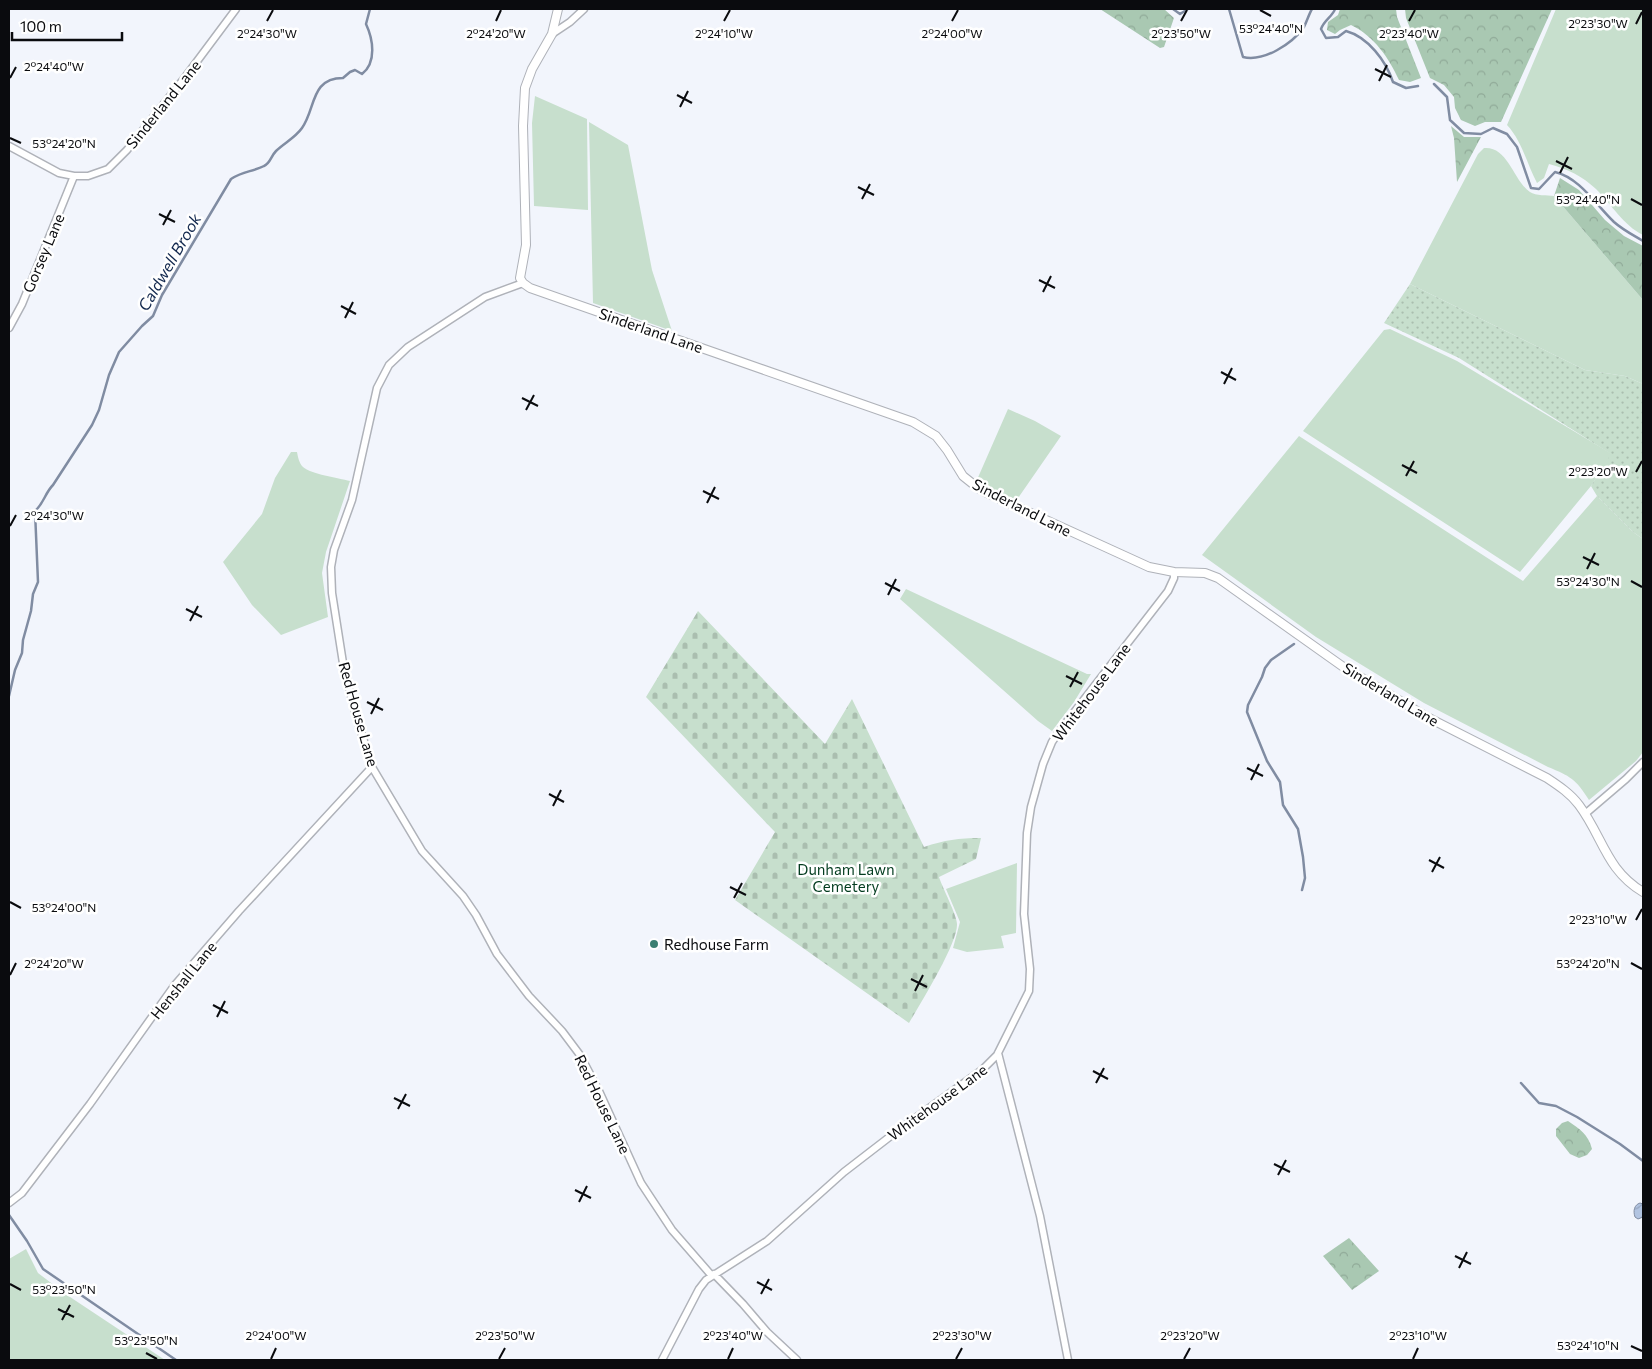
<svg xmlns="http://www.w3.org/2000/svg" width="1652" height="1369" font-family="Commissioner,sans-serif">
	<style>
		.grass { fill: #c7dfcd }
		.forest { fill: url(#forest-crowns) }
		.cemetery { fill: url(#cemetery-stones) }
		.park { fill: url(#park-dots) }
		.water { fill: url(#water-waves); stroke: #808ca2 }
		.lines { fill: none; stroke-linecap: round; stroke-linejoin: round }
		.stream { stroke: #808ca2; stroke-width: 2.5 }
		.minor-casing { stroke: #afb2b9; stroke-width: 9 }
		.tertiary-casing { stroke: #afb2b9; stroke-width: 10 }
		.minor { stroke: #fff; stroke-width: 6 }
		.tertiary { stroke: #fff; stroke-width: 8 }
		.ticks { fill: none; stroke: #0a0b0e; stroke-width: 2 }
		.poi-dot { fill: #3c7f71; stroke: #fff; stroke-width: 2 }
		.labels { text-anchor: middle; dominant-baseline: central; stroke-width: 5; stroke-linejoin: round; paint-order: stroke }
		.street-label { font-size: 15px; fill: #0a0b0e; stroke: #fff }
		.park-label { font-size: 15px; fill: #033c1f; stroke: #fff }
		.poi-label { font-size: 15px; fill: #0a0b0e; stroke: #fff; text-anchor: start }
		.water-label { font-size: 16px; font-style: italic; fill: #12284e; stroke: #fff }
		.ticks-label { font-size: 12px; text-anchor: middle; fill: #0a0b0e; stroke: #fff; stroke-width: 5; stroke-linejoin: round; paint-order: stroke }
	</style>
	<defs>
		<pattern id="forest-crowns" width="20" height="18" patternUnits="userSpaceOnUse" patternTransform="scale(1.25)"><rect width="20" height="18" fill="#a9c8b2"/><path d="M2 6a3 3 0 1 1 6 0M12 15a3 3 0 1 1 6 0" fill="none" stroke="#90aa98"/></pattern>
		<pattern id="cemetery-stones" width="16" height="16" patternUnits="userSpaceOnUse" patternTransform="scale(1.25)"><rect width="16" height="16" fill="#c7dfcd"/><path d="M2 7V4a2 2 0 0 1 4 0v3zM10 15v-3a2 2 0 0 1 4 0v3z" fill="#aabeaf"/></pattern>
		<pattern id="park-dots" width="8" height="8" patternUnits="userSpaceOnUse" patternTransform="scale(1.25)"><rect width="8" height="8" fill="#c7dfcd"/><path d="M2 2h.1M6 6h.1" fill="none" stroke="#aabeaf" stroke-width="1.8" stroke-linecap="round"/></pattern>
		<pattern id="water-waves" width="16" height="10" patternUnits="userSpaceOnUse" patternTransform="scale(1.25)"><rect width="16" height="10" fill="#b2c4e1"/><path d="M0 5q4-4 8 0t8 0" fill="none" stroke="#98a7c0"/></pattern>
	</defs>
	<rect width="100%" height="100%" fill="#f2f5fc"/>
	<path class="grass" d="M 1556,9 L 1643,9 L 1643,235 C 1623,225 1612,205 1596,189 C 1582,176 1568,169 1549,164 L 1544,178 L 1537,183 C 1527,164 1522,141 1507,125 Z
		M 535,96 L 587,119 L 588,210 L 534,206 L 532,123 Z
		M 589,122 L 628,145 L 652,270 L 672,331 L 593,303 Z
		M 1484,148 C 1508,146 1513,180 1530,192 C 1536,196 1547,195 1554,196 L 1643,300 L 1643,384 L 1625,376 L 1585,370 L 1410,284 L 1478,154 Z
		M 1390,329 L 1457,361 L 1612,454 L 1591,486 L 1520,572 L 1303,431 L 1384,330 Z
		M 1008,409 L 1035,421 L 1061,436 L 1016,501 L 976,482 Z
		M 1299,436 L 1523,581 L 1597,496 L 1633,532 L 1643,539 L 1643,752 L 1636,761 L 1589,800 C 1576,779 1570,776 1548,767 L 1424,703 L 1316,637 L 1202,555 Z
		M 291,452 L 297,452 C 298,457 299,463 303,467 C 311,474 338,478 350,481 L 326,552 L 322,573 L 328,617 L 281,635 L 252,605 L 223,562 L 262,514 L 275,478 Z
		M 906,589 L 1087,674 L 1091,674 L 1074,702 L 1052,731 L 1038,721 L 900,599 Z
		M 1017,863 L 1016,933 L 1001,936 L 1004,948 L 967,952 L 953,948 L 960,922 L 946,889 Z
		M 26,1249 L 38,1273 L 67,1295 L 165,1360 L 9,1360 L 9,1259 Z"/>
	<path class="forest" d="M 1100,9 L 1164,9 L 1174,18 L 1164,47 L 1160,48 Z
		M 1340,9 L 1396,9 L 1397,17 L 1421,78 L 1410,82 L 1399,80 C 1389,58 1374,36 1351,25 L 1340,30 L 1335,34 L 1327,30 L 1328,22 L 1338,15 Z
		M 1405,9 L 1552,9 L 1501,122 L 1485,122 L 1475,126 L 1461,120 L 1455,108 L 1454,97 L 1444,85 L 1430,78 L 1406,18 Z
		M 1451,126 L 1464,137 L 1481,137 L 1457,182 L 1454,138 Z
		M 1560,178 L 1579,190 L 1605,220 L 1624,236 L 1643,246 L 1643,300 L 1554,196 Z
		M 1568,1121 C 1580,1129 1588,1134 1592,1149 L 1587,1155 L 1579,1158 L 1570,1154 L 1556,1136 L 1556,1129 L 1562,1123 Z
		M 1349,1238 L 1379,1271 L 1352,1290 L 1323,1256 Z"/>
	<path class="cemetery" d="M 698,611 L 825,744 L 852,699 L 924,847 C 945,840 958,838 981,838 L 976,859 L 939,877 C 942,887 957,915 957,924 C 958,943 920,1004 909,1023 L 735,900 L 775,832 L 646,697 Z"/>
	<path class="park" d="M 1410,284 L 1585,370 L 1625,376 L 1643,384 L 1643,539 L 1633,532 L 1597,496 L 1591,486 L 1611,454 L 1459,358 L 1384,323 Z"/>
	<path class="water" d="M 1640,1203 L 1643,1204 L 1643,1217 L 1638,1219 L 1635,1217 C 1633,1211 1634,1205 1640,1203 Z"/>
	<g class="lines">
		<path class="stream" d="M 1173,9 L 1180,14 L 1188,9
			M 1229,9 L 1243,57 C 1264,62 1292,44 1304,27 C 1307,21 1309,14 1312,9
			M 1335,9 C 1333,16 1324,20 1321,29 L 1326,38 L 1338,37 L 1346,31 C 1368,37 1386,61 1393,82 L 1406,88 L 1418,86
			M 1434,84 L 1447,97 L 1450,120 L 1464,133 L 1481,134 L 1493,128 L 1507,134 L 1517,147 L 1531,188 L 1539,189 L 1555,172 C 1580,178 1596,205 1614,222 C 1623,230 1633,235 1643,241
			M 1294,644 L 1271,660 L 1265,668 L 1262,677 L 1248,705 L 1247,712 L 1267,761 L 1280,782 L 1283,805 L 1298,829 L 1303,857 L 1305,878 L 1302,890
			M 9,696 L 15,670 L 22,653 L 23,640 L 31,611 L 33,594 L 38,582 L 35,511 C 44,503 45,493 53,485 L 92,425 L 99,410 L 109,375 L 119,352 L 142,326 L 153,316 L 162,295 L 231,179 C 243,171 252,172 264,166 C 270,164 271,156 276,151 C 284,143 295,138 302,128 C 316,109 310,78 343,78 L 350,72 L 355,70 L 362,74 C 377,62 373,39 366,24 L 370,9
			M 1521,1083 L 1539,1103 L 1556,1106 L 1577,1117 L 1620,1144 L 1643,1161
			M 9,1215 L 27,1241 L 43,1269 L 176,1360"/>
		<g class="minor-casing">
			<path id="minor" d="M 552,34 L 570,22 L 584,9
				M 9,146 L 59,173 L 74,176 L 88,176 L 108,169 L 127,150 L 186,76 L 236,9
				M 523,283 L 485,297 L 408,347 L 389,365 L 377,388 L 352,500 L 334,550 L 331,567 L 332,593 L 343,663 L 355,712 L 372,767 L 422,851 L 463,896 L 476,915 L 497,954 L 529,996 L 562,1031 L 580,1055 L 599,1091 L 641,1183 L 672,1230 L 712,1276
				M 9,328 L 22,304 L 74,176
				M 1585,814 L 1626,779 L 1643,762
				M 998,1053 L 1040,1216 L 1068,1360
				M 9,1203 L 22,1193 L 90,1104 L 174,986 L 239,911 L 372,767
				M 714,1274 L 743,1304 L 767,1332 L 797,1360
				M 662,1360 L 699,1289 L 706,1280 L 767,1241 L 844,1172 L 892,1135 L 982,1070 L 997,1055 L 1029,991 L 1030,969 L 1024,914 L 1027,833 L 1031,807 L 1043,764 L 1052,742 L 1058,733 L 1168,591 L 1174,578 L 1174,572"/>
		</g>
		<g class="tertiary-casing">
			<path id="tertiary" d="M 558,9 L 552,34 L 532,69 L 525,88 L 523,126 L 526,245 L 520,278 L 523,283 L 530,288 L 570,302 L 913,422 L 936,436 L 947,450 L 963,476 L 978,488 L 989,494 L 1149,567 L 1174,572 L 1205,573 L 1218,578 L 1342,666 L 1427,717 L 1547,778 C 1559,786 1571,794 1579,805 C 1603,837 1606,870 1643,892"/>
		</g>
		<use href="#minor" class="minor"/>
		<use href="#tertiary" class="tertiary"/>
	</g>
	<path class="ticks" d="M 1260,10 L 1271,16M 267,21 L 273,10M 496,21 L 501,10M 724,21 L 730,10M 952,21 L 958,10M 1181,21 L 1187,10M 1409,21 L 1415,10M 1636,24 L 1642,12M 1375,69 L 1391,77M 10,78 L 16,67M 1379,81 L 1387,65M 677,95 L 692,103M 680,107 L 688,91M 10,138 L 21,143M 1556,161 L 1572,169M 1560,173 L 1568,157M 858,187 L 874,195M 862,199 L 870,184M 1631,199 L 1642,205M 159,214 L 175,222M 163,225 L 171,210M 1039,280 L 1055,288M 1043,292 L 1051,276M 341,306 L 356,314M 345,318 L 353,302M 1221,372 L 1236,380M 1224,384 L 1232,368M 522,398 L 538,406M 526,410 L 534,395M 1402,465 L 1417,473M 1636,472 L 1642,461M 1406,476 L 1414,461M 703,491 L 719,499M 707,503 L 715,487M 10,526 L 16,515M 1583,557 L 1599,565M 1587,569 L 1595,553M 1631,581 L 1642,587M 885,583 L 900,591M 888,595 L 896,579M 186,609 L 202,617M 190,621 L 198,606M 1066,676 L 1082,684M 1070,687 L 1078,672M 367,702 L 383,710M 371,714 L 379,698M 1247,768 L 1263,776M 1251,780 L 1259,764M 549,794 L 564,802M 553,806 L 561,790M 1429,860 L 1444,868M 1432,872 L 1440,857M 730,887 L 746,895M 734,898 L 742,883M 10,902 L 21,908M 1636,920 L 1642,909M 1631,963 L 1642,969M 10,975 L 16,963M 911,979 L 927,987M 915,991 L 923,975M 213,1005 L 228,1013M 217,1017 L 225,1001M 1093,1071 L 1108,1079M 1096,1083 L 1104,1068M 394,1098 L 410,1106M 398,1109 L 406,1094M 1274,1164 L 1290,1172M 1278,1175 L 1286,1160M 575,1190 L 591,1198M 579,1202 L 587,1186M 1455,1256 L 1471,1264M 1459,1268 L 1467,1252M 757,1282 L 772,1290M 10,1284 L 21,1290M 761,1294 L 769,1279M 58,1309 L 74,1317M 62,1320 L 70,1305M 1631,1346 L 1642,1351M 146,1353 L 157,1359M 271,1359 L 276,1348M 499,1359 L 505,1348M 728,1359 L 733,1348M 956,1359 L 962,1348M 1184,1359 L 1190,1348M 1413,1359 L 1418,1348"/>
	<circle class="poi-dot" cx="654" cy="944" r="5"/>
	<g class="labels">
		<g class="street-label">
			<text transform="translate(163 104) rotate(-51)">Sinderland Lane</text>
			<text transform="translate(43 253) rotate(-67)">Gorsey Lane</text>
			<text transform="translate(651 330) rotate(19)">Sinderland Lane</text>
			<text transform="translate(1022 507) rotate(27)">Sinderland Lane</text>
			<text transform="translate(1091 692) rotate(-53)">Whitehouse Lane</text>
			<text transform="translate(1391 694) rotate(31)">Sinderland Lane</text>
			<text transform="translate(359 714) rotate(74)">Red House Lane</text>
			<text transform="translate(183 980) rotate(-51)">Henshall Lane</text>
			<text transform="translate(937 1102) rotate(-36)">Whitehouse Lane</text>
			<text transform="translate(603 1104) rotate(64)">Red House Lane</text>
		</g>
		<g class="park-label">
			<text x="846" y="869">Dunham Lawn<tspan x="846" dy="17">Cemetery</tspan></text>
		</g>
		<g class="poi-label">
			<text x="664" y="944">Redhouse Farm</text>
		</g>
		<g class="water-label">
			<text transform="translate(169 262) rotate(-60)">Caldwell Brook</text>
		</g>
	</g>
	<g class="ticks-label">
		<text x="1598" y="28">2°23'30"W</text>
		<text x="1271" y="33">53°24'40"N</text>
		<text x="267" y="38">2°24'30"W</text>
		<text x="496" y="38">2°24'20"W</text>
		<text x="724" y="38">2°24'10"W</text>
		<text x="952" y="38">2°24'00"W</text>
		<text x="1181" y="38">2°23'50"W</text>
		<text x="1409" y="38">2°23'40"W</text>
		<text x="54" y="71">2°24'40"W</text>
		<text x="64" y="148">53°24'20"N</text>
		<text x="1588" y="204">53°24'40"N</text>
		<text x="1598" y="476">2°23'20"W</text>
		<text x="54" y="520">2°24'30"W</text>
		<text x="1588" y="586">53°24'30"N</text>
		<text x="64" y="912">53°24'00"N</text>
		<text x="1598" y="924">2°23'10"W</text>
		<text x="54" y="968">2°24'20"W</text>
		<text x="1588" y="968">53°24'20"N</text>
		<text x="64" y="1294">53°23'50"N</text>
		<text x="276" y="1340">2°24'00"W</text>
		<text x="505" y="1340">2°23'50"W</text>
		<text x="733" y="1340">2°23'40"W</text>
		<text x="962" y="1340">2°23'30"W</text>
		<text x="1190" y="1340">2°23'20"W</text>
		<text x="1418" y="1340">2°23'10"W</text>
		<text x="146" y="1345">53°23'50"N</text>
		<text x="1588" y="1350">53°24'10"N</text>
	</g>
	<rect width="1652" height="1369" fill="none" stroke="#0a0b0e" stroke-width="20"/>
	<path d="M12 32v8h110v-8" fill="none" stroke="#0a0b0e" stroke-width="2.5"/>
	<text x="20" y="32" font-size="15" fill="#0a0b0e" stroke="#ffffff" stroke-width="4" paint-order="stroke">100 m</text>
</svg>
